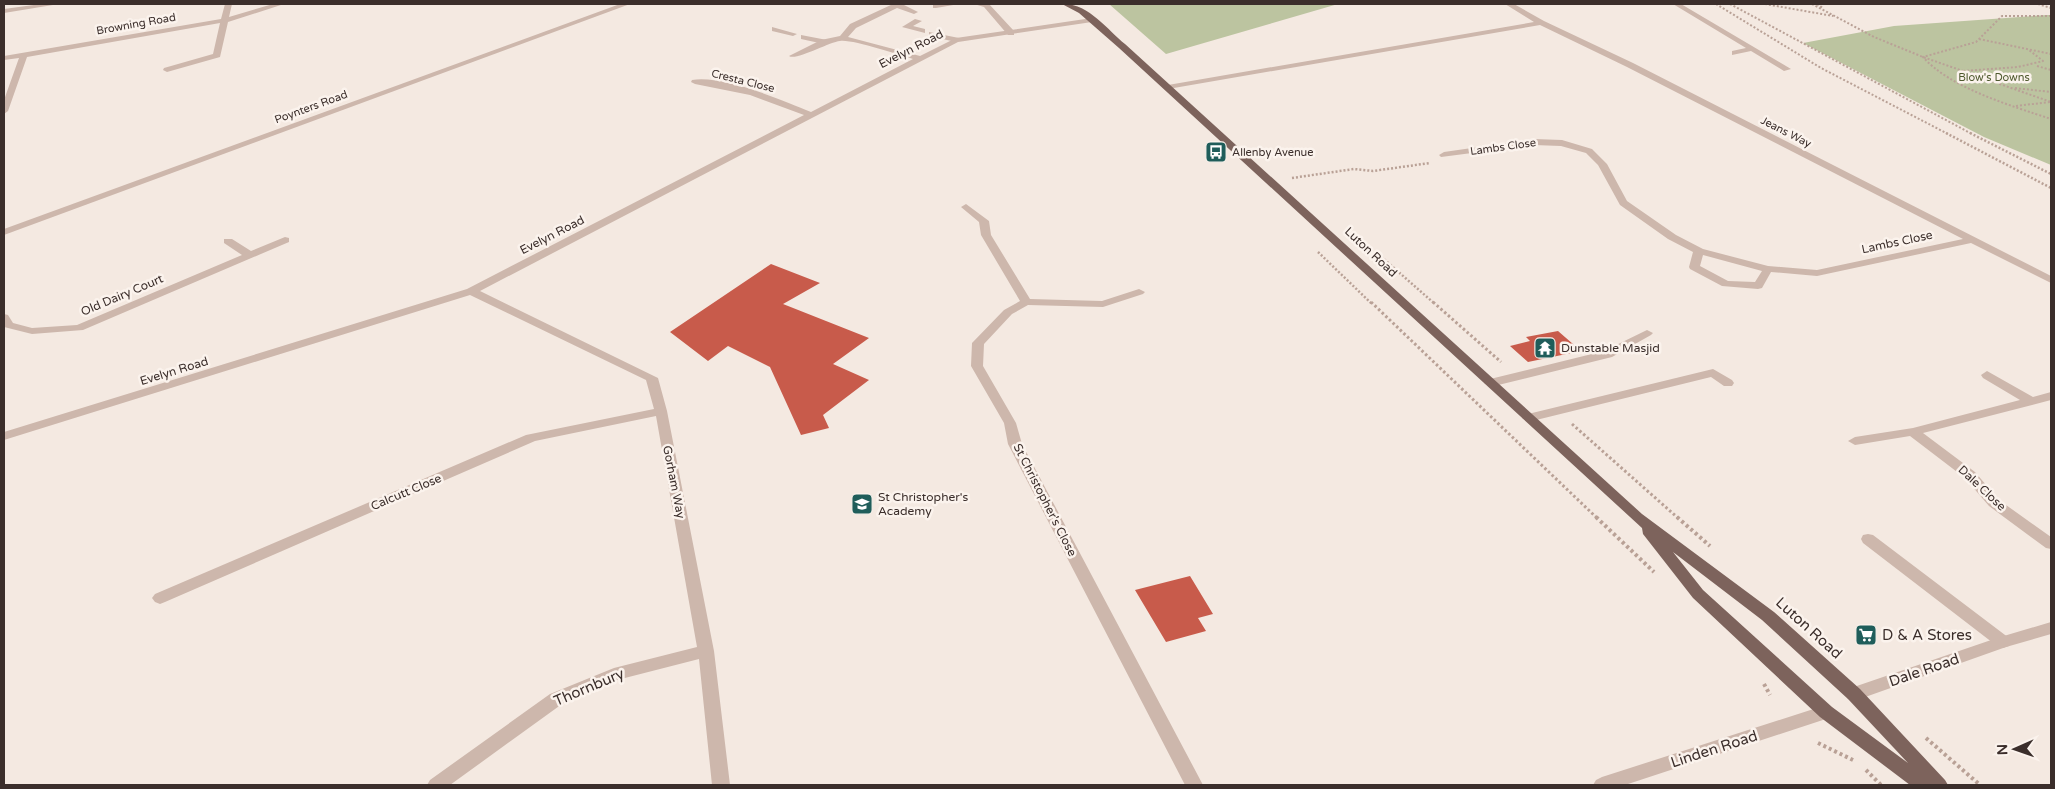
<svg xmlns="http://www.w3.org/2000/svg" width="2055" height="789" font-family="'Varela Round',sans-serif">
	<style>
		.green { fill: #bcc4a0 }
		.building { fill: #c85b4b }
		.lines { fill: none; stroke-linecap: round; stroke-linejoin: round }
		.path-far3 { stroke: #b9a196; stroke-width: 2; stroke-dasharray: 2 2; stroke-linecap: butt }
		.path-far2 { stroke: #b9a196; stroke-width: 2.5; stroke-dasharray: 2 2; stroke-linecap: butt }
		.path-far1 { stroke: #b9a196; stroke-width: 3; stroke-dasharray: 2.5 2.5; stroke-linecap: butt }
		.path { stroke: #b9a196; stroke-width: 4; stroke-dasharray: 3 3; stroke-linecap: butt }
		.service { fill: #cdb7ac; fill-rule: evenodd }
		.minor { fill: #cdb7ac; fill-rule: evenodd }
		.tertiary { fill: #cdb7ac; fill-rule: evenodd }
		.primary { fill: #7d635c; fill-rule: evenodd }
		.labels { text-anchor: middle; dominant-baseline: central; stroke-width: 5; stroke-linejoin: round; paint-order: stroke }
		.far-street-label { font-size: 11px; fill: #3b2e2b; stroke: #fbf3ed }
		.far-park-label { font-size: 11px; fill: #4e592e; stroke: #fbf3ed }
		.far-poi-label { font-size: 11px; fill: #3b2e2b; stroke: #fbf3ed; text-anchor: start }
		.street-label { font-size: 12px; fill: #3b2e2b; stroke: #fbf3ed }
		.poi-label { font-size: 12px; fill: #3b2e2b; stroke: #fbf3ed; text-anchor: start }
		.near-street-label { font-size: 15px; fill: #3b2e2b; stroke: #fbf3ed }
		.near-poi-label { font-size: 15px; fill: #3b2e2b; stroke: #fbf3ed; text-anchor: start }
	</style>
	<rect width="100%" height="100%" fill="#f4e9e1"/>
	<path class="green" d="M 1109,4 L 1338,4 L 1166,54 Z
		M 2047,15 L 2051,15 L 2051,165 L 1984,137 L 1803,43 L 1894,26 Z"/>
	<path class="building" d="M 771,264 L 820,283 L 783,304 L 869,338 L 833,364 L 869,380 L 823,415 L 829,428 L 801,435 L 770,367 L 728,346 L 708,361 L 670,332 Z
		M 1558,331 L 1581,351 L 1528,362 L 1510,346 L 1530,341 L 1526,337 Z
		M 1190,576 L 1213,614 L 1198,618 L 1206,631 L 1166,642 L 1135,590 Z"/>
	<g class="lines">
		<path class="path-far3" d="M 1716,4 L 1821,68 L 1948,134
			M 1730,4 L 1972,134
			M 1765,4 L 1833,16
			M 1812,4 L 1874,37 L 1923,57 L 2051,102
			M 1817,4 L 1823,8
			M 2038,4 L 2051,8
			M 2051,16 L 2002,16 L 1976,42 L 1923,57 C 1950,88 2012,106 2051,119
			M 1979,39 L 2051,54
			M 2037,66 L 2051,70
			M 1963,71 L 2018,67 L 2043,61 L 2029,50
			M 2015,88 L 2051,92
			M 2016,106 L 2050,102"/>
		<path class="path-far2" d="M 1946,133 L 2051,188
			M 1970,133 L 2051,174
			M 1292,178 L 1354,169 L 1373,171 L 1430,163
			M 1318,252 L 1372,304
			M 1378,254 L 1435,304"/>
		<path class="path-far1" d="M 1371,302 L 1597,518
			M 1433,302 L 1501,362
			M 1572,424 L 1678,518"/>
		<path class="path" d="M 1596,517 L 1654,572
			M 1677,517 L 1710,546
			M 1764,684 L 1770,695
			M 1926,738 L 1980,785
			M 1818,743 L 1853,760
			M 1866,770 L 1881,785"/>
		<path class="service" d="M 933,4 L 959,4 L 936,8 L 933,8 Z
			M 974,4 L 989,4 L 1014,31 L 1014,35 L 1008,35 L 984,7 Z
			M 915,19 L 922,21 L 913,26 L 925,29 L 925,33 L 902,27 Z
			M 772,27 L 797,34 L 793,36 L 772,31 Z
			M 929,32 L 959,38 L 960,40 L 956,42 L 929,36 Z
			M 801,35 L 827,40 L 828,42 L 824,44 L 801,39 Z
			M 1647,330 L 1653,333 L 1651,335 L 1612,357 L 1490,387 L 1484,383 L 1486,380 L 1604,351 Z
			M 1713,369 L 1732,380 L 1734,383 L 1732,386 L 1724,386 L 1711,377 L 1528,422 L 1522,418 L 1528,414 Z
			M 1868,534 L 1873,535 L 2009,638 L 2011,642 L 2009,646 L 2003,648 L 1997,646 L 1863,543 L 1861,539 L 1863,535 Z"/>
		<path class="minor" d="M 41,4 L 59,4 L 4,13 L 4,9 Z
			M 225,4 L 232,4 L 229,17 L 273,4 L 284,4 L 228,22 L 220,57 L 167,72 L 163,70 L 164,68 L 213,54 L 220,23 L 27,57 L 8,111 L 4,114 L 4,100 L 19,58 L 4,60 L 4,56 L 221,19 Z
			M 893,4 L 902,4 L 918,12 L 914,14 L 897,8 L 856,28 L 848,37 L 920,56 L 956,38 L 1092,18 L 1096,20 L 1092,22 L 958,42 L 480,291 L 658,378 L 667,411 L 714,651 L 730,785 L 712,785 L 699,659 L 617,680 L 562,704 L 450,785 L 427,785 L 430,780 L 550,694 L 614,668 L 697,647 L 656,416 L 535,441 L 165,602 L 160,604 L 155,602 L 152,598 L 155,594 L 526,435 L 654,409 L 646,380 L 470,295 L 4,440 L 4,432 L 467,289 L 804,115 L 750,95 L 695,84 L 691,82 L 692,80 C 724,75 781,100 811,112 L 913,59 C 899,55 852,39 840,41 C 829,42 796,61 789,56 L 821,40 L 840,36 L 850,24 Z
			M 1505,4 L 1514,4 L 1544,21 L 1633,63 L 2051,276 L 2051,283 L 1971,243 L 1817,276 L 1771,272 L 1762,288 L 1758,289 L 1722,286 L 1690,269 L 1689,267 L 1693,252 L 1668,239 L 1620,205 L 1598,165 L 1586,153 L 1561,146 L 1534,145 L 1441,157 L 1439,155 L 1444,152 L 1534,139 L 1562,140 L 1592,149 L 1607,164 L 1627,201 L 1676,235 L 1703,249 L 1768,266 L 1817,270 L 1963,239 L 1627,67 L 1540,25 L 1168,89 L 1164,87 L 1168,85 L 1534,22 ZM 1703,255 L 1762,271 L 1755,282 L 1728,281 L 1700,266 Z
			M 1673,4 L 1681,4 L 1791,69 L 1784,71 L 1751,51 L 1732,55 L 1732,51 L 1746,48 Z
			M 966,204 L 989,221 L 991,235 L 1030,299 L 1102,301 L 1139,289 L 1145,292 L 1143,294 L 1103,307 L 1028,305 L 1012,314 L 984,344 L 983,366 L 1016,423 L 1022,444 L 1203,785 L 1185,785 L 1008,444 L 1004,423 L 971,366 L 972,343 L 1004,310 L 1020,301 L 981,235 L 979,222 L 961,207 Z
			M 285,237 L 289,238 L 289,242 L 83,330 L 32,334 L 4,327 L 4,314 L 8,315 L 13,323 L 32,328 L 77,325 L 242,255 L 224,243 L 224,239 L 232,239 L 251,251 Z
			M 1987,371 L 2033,397 L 2051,392 L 2051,400 L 1923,433 L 1975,472 L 1999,500 L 2051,537 L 2051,549 L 2046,548 L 1989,506 L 1965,478 L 1910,436 L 1855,445 L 1848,441 L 1855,437 L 1913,428 L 2020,400 L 1983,378 L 1981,375 Z
			M 2051,622 L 2051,634 L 2006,647 L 1854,701 L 1848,699 L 1846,694 L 1848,689 L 1997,638 Z
			M 1826,705 L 1832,707 L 1834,712 L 1832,717 L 1625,785 L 1593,785 L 1596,780 L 1602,777 Z"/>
		<path class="tertiary" d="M 620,4 L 630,4 L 4,235 L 4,229 Z"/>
		<path class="primary" d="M 1062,4 C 1087,2 1108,30 1125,44 L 1642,514 L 1774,612 L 1860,689 L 1945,780 L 1948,785 L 1910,785 L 1820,717 L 1693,598 L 1643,534 L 1642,528 L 1119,48 L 1079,13 ZM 1673,552 L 1762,620 L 1848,699 L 1908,763 L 1832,707 L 1703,590 Z"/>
	</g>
	<defs>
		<g id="bus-square" transform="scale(1.125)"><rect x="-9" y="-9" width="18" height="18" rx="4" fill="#1f5d5a" stroke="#fbf3ed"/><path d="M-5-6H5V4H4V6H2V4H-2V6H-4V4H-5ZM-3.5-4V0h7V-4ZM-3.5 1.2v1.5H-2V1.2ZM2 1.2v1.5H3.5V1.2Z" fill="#fff"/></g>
		<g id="temple-square" transform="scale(1.125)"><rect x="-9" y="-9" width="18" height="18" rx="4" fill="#1f5d5a" stroke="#fbf3ed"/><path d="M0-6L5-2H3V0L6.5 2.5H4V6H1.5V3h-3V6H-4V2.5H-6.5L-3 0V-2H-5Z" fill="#fff"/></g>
		<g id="school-square" transform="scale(1.125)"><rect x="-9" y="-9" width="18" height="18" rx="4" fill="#1f5d5a" stroke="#fbf3ed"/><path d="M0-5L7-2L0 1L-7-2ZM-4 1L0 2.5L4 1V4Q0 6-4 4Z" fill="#fff"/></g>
		<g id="supermarket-square" transform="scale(1.125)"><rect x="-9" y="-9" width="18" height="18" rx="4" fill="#1f5d5a" stroke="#fbf3ed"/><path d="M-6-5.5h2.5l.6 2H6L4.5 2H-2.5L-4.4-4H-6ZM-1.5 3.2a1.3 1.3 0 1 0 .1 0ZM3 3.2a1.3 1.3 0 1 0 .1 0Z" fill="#fff"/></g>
	</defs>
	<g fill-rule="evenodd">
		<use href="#bus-square" x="1216" y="152"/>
		<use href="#temple-square" x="1545" y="348"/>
		<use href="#school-square" x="862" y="504"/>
		<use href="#supermarket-square" x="1866" y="635"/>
	</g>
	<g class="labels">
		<g class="far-street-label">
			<text transform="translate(136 24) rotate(-10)">Browning Road</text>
			<text transform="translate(743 81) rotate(14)">Cresta Close</text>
			<text transform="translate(311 107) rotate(-20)">Poynters Road</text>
			<text transform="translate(1786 132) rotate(27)">Jeans Way</text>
			<text transform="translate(1503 147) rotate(-8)">Lambs Close</text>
		</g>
		<g class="far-park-label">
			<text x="1994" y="77">Blow's Downs</text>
		</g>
		<g class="far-poi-label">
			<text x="1232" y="152">Allenby Avenue</text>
		</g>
		<g class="street-label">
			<text transform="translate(911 49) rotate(-27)">Evelyn Road</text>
			<text transform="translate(552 235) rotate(-27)">Evelyn Road</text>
			<text transform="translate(1897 242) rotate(-12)">Lambs Close</text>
			<text transform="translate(1371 252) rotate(43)">Luton Road</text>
			<text transform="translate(122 295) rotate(-23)">Old Dairy Court</text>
			<text transform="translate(174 371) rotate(-17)">Evelyn Road</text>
			<text transform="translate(674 482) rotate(79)">Gorham Way</text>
			<text transform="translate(1982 488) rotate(43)">Dale Close</text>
			<text transform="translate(406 492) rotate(-23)">Calcutt Close</text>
			<text transform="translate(1045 500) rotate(63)">St Christopher's Close</text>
		</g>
		<g class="poi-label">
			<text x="1561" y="348">Dunstable Masjid</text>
			<text x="878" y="497">St Christopher's<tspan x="878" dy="14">Academy</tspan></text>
		</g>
		<g class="near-street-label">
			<text transform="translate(1809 628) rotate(42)">Luton Road</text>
			<text transform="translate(1924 670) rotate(-19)">Dale Road</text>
			<text transform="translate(589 687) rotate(-23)">Thornbury</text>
			<text transform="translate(1714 749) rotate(-18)">Linden Road</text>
		</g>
		<g class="near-poi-label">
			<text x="1882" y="635">D &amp; A Stores</text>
		</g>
	</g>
	<rect width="2055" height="789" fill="none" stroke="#3b2e2b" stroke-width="10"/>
	<g transform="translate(2015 749) rotate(268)" stroke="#fbf3ed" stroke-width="4" paint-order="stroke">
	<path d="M0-4L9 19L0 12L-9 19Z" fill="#3b2e2b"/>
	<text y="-8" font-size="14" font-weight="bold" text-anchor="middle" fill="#3b2e2b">N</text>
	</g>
</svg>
